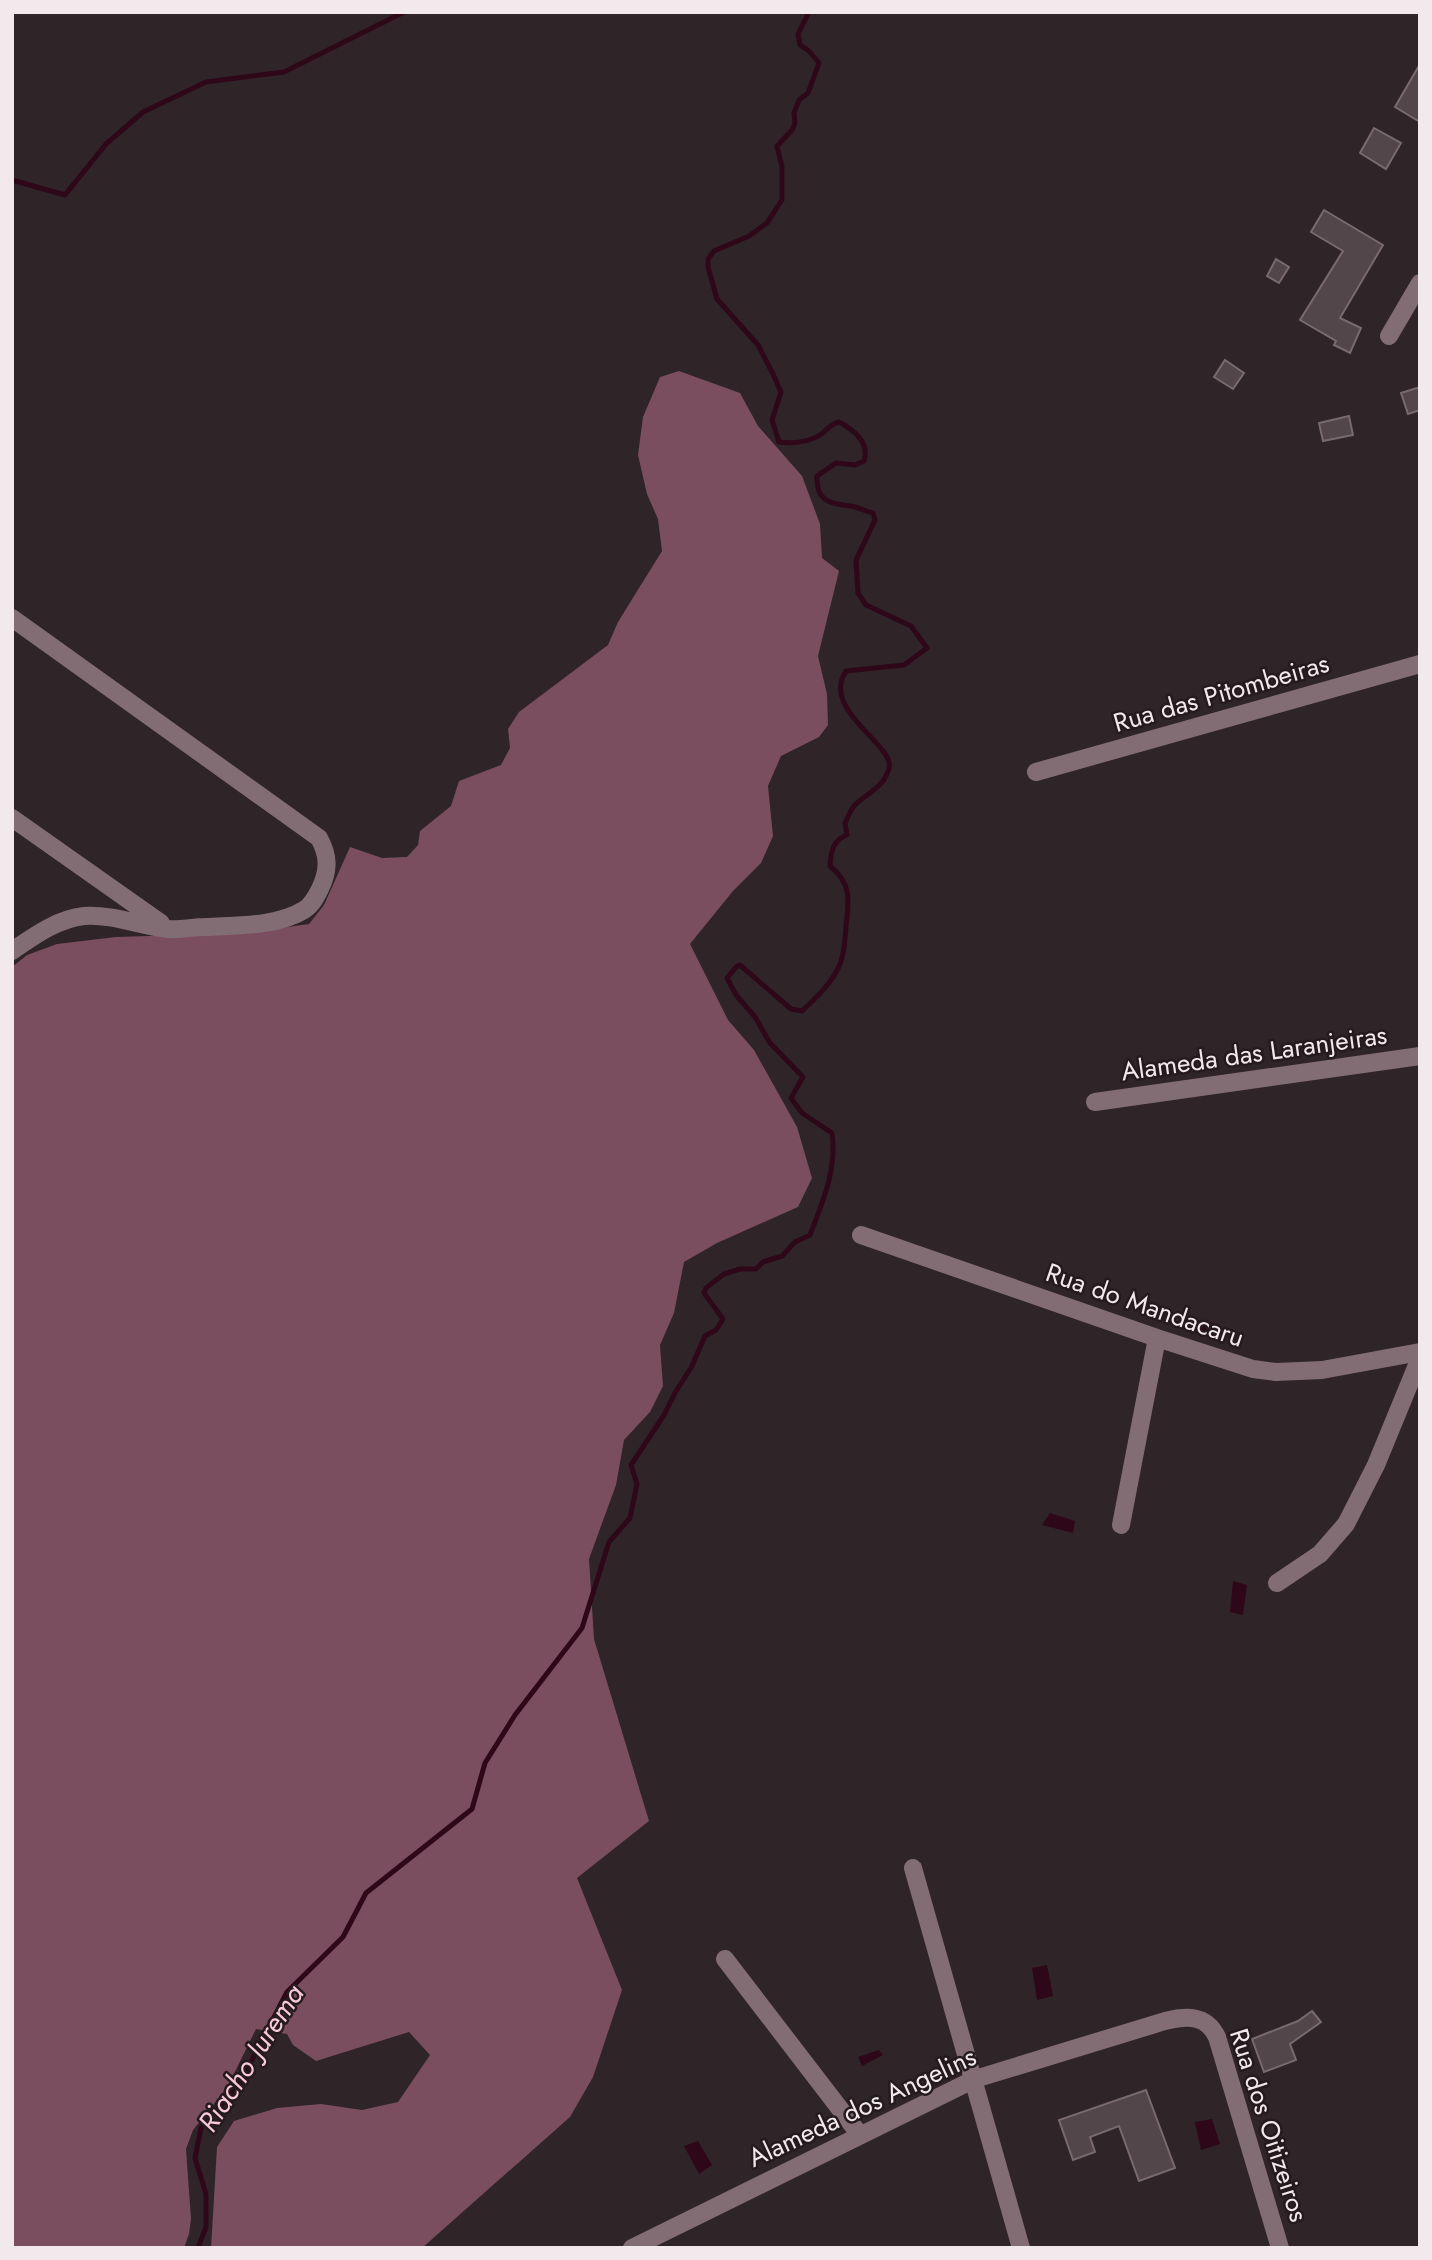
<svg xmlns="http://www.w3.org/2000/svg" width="1432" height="2260" font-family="Jost,sans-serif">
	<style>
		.forest { fill: #7b4e5f }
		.water { fill: #2e0819 }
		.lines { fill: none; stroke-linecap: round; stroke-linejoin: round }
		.stream { stroke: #2e0819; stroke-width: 5 }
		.building { fill: #52464a; stroke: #786a6e; stroke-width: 2 }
		.minor { stroke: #836d74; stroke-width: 18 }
		.labels { text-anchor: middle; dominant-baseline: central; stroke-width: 5; stroke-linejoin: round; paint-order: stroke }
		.street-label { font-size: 26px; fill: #f1e9eb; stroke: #251a1e }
		.water-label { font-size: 28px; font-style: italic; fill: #f9cad9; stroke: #251a1e }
	</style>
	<rect width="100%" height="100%" fill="#2f2428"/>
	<path class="forest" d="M 679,371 L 740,393 L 758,426 L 802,476 L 820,524 L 822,558 L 839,571 L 818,656 L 827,694 L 828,725 L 819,737 L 781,756 L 768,786 L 773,836 L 761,863 L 733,891 L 690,944 L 728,1020 L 754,1050 L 797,1127 L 812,1178 L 798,1207 L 717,1243 L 684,1262 L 674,1313 L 660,1345 L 663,1386 L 650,1412 L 624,1440 L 616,1485 L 589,1559 L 594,1639 L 649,1821 L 577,1878 L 622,1990 L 593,2077 L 570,2117 L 422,2248 L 211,2248 L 217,2147 L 234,2121 L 277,2108 L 321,2104 L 362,2110 L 398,2102 L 430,2055 L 409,2032 L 316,2061 L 293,2045 L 287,2034 L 256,2029 L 228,2086 L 193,2130 L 186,2149 L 191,2219 L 189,2234 L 184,2248 L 12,2248 L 12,967 L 27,955 L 57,944 L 116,937 L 246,933 L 309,924 L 324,905 L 350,847 L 382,858 L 407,857 L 418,845 L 420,831 L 451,806 L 459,781 L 501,765 L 510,748 L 508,729 L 519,712 L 608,645 L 618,622 L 662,551 L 658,519 L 647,494 L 638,455 L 643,417 L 660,377 Z"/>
	<path class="water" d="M 1184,1318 L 1209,1326 L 1208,1333 L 1204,1335 L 1184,1329 Z
		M 1050,1513 L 1075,1521 L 1073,1533 L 1042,1525 Z
		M 1233,1581 L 1247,1585 L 1243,1615 L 1230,1612 Z
		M 1047,1965 L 1053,1996 L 1037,2000 L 1032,1968 Z
		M 879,2050 L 883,2055 L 862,2066 L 858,2057 Z
		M 1212,2119 L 1220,2144 L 1201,2150 L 1195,2122 Z
		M 698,2141 L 712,2165 L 699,2174 L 684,2146 Z"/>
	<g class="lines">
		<path class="stream" d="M 12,180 L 65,195 L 106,144 L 143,112 L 206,82 L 284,72 L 404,12
			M 198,2248 L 206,2227 L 206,2194 L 195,2158 L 201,2128 L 239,2085 L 287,1992 L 343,1937 L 366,1893 L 472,1809 L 485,1763 L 515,1715 L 582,1628 L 609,1542 L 630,1518 L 637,1484 L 631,1465 L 664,1415 L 676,1391 L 691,1368 L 705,1336 L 716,1330 L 723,1319 L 704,1293 L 706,1288 L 724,1274 L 740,1269 L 756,1269 L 763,1262 L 782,1256 L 795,1242 L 810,1235 C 823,1201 837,1170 832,1133 L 802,1113 L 791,1098 L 803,1077 L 770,1043 L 755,1017 L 736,995 L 727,978 L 736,967 L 740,965 L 791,1009 L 802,1011 C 816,998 833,982 840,964 C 845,951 845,939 846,926 C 849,900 852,884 830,866 C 831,851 833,840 847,835 L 845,823 C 848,817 851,808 856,804 C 868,793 885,786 889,768 C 896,746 820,710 846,671 L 904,665 L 927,648 L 911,626 L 866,605 L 858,593 L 856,560 L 875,520 L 873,513 C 865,511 858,507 850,506 C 828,503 816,501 817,476 L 836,463 L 855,465 L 864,461 C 870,443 854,430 839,422 C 829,424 828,430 820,435 C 809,442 792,444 779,442 L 772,420 L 781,392 L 773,374 L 758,345 L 717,299 L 708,267 L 708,259 L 714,251 L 749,236 L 767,223 L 782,200 L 782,167 L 777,146 L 792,130 L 795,123 L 794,113 L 799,100 L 808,93 L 819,63 L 809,51 L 800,45 L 798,34 L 809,12"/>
	</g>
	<path class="building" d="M 1420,64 L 1420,122 L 1395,107 Z
		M 1374,128 L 1401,143 L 1386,169 L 1360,153 Z
		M 1324,210 L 1383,245 L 1340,318 L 1361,328 L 1350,353 L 1334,345 L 1336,341 L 1300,320 L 1343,251 L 1311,232 Z
		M 1276,259 L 1289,267 L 1279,283 L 1267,276 Z
		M 1225,360 L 1244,373 L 1233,389 L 1214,377 Z
		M 1420,387 L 1420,410 L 1408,414 L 1401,393 Z
		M 1349,416 L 1353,435 L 1323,441 L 1319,423 Z
		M 1312,2011 L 1321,2022 L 1290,2044 L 1296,2060 L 1264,2072 L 1252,2039 L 1298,2021 Z
		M 1146,2090 L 1175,2168 L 1139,2181 L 1119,2126 L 1090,2137 L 1095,2152 L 1073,2160 L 1059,2120 Z"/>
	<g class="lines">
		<path class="minor" d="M 1389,336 L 1420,283
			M 12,618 L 319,838 C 329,856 329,870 320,889 C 316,897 312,905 304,910 C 276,927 237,925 205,927 C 193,927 180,930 168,929 C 140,926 113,914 84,916 C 57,919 34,936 12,951
			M 1036,772 L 1420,664
			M 12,818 L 161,923
			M 1095,1102 L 1420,1056
			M 861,1235 L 1157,1338 L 1253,1369 L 1276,1372 L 1322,1370 L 1420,1352
			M 1121,1525 L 1157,1338
			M 1277,1583 L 1320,1554 L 1346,1524 L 1376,1465 L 1420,1358
			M 913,1868 L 1021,2248
			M 725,1959 L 860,2135
			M 632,2248 L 975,2079 L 1165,2021 C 1186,2016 1206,2014 1217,2037 L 1280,2248"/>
	</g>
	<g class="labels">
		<g class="street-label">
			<text transform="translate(1221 693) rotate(-16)">Rua das Pitombeiras</text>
			<text transform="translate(1254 1053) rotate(-8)">Alameda das Laranjeiras</text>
			<text transform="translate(1145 1305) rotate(19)">Rua do Mandacaru</text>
			<text transform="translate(862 2107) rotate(-25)">Alameda dos Angelins</text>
			<text transform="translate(1269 2125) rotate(72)">Rua dos Oitizeiros</text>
		</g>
		<g class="water-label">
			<text transform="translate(251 2058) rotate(-57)">Riacho Jurema</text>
		</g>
	</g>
	<rect width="1432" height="2260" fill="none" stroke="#f1e9eb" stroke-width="28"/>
</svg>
